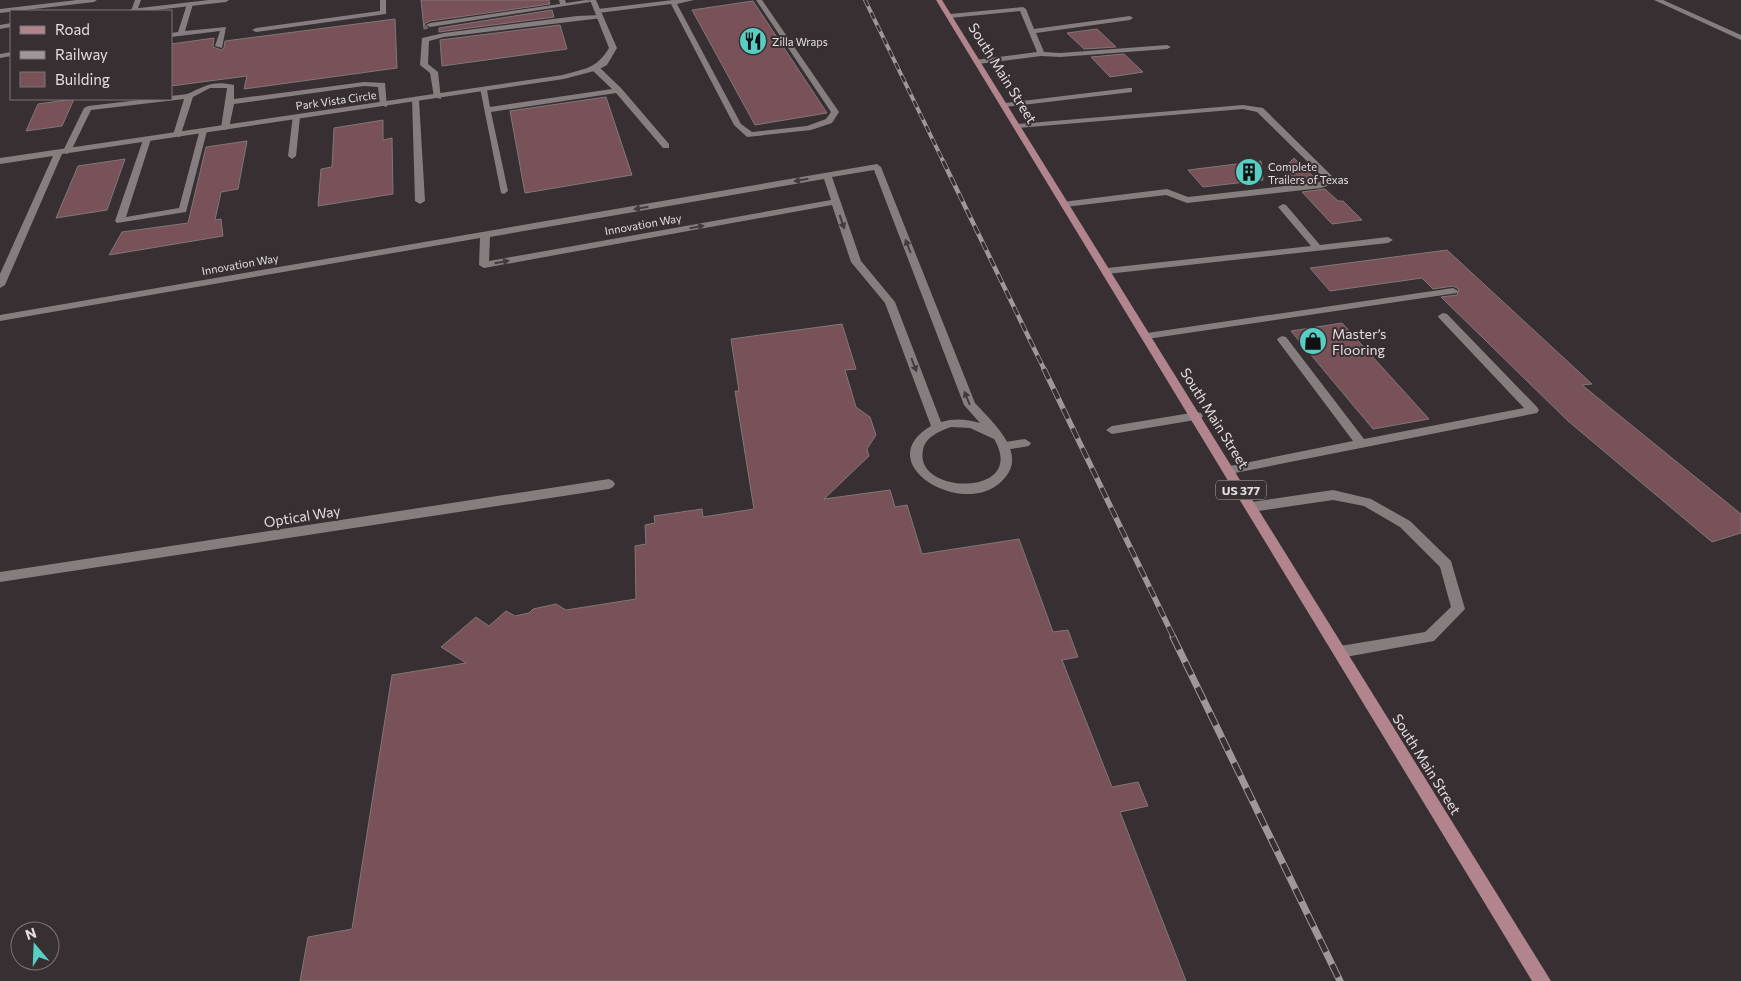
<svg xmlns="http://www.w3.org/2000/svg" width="1741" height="981" font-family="Commissioner,sans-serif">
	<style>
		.building { fill: #795159; stroke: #807779 }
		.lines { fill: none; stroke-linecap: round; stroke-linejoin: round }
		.lane { fill: #867d7f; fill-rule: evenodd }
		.street { fill: #867d7f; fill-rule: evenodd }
		.secondary { fill: #867d7f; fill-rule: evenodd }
		.primary { fill: #b2848d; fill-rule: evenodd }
		.rail-far3-casing { stroke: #9e9899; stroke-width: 4 }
		.rail-far2-casing { stroke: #9e9899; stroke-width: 4.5 }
		.rail-far1-casing { stroke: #9e9899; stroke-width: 5.5 }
		.rail-casing { stroke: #9e9899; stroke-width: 7 }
		.rail-far3 { stroke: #372f31; stroke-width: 2.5; stroke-dasharray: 7; stroke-linecap: butt }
		.rail-far2 { stroke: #372f31; stroke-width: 3; stroke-dasharray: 9; stroke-linecap: butt }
		.rail-far1 { stroke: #372f31; stroke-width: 4; stroke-dasharray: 11; stroke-linecap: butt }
		.rail { stroke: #372f31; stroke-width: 5; stroke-dasharray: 14; stroke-linecap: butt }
		.oneway { fill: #433b3d }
		.labels { text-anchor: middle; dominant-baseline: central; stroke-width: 4; stroke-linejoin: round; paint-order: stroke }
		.far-poi-label { font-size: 11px; fill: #e3dedf; stroke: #372f31; text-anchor: start }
		.far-street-label { font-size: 11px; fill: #e3dedf; stroke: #372f31 }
		.shield { fill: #372f31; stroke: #afaaab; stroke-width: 1 }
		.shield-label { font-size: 12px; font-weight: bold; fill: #e3dedf }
		.street-label { font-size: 14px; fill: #e3dedf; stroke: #372f31 }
		.poi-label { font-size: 14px; fill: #e3dedf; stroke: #372f31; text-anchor: start }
	</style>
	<rect width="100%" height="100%" fill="#372f31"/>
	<path class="building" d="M 421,0 L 549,0 L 550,4 L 430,21 L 424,24 L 428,28 L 424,29 Z
		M 753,1 L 827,113 L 755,125 L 692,10 Z
		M 552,10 L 554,17 L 439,32 L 439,28 Z
		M 395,19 L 397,68 L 244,89 L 247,76 L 171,86 L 171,44 L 214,38 L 213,47 L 221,50 L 224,48 L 225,41 Z
		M 560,25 L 567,49 L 442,66 L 440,40 Z
		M 1097,29 L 1116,47 L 1084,49 L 1067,33 Z
		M 1124,54 L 1143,72 L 1110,77 L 1091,57 Z
		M 606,97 L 632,175 L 525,193 L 510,111 Z
		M 74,99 L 62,126 L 26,131 L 38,104 Z
		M 383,120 L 383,140 L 392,138 L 393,194 L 318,206 L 321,169 L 332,167 L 334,128 Z
		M 247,141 L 238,189 L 221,192 L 215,220 L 221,219 L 223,236 L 109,255 L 122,232 L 188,223 L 206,147 Z
		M 1294,158 L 1317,180 L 1294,183 L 1282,170 Z
		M 125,159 L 107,210 L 56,218 L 78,166 Z
		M 1261,161 L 1263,180 L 1203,187 L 1188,170 Z
		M 1325,189 L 1338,201 L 1343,201 L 1362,220 L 1332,224 L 1302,192 Z
		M 1447,250 L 1592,384 L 1582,385 L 1741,514 L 1741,533 L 1712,542 L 1568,421 L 1441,297 L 1457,295 L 1459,289 L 1453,286 L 1433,289 L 1422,278 L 1330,291 L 1310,268 Z
		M 1342,323 L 1429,419 L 1373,429 L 1291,331 Z
		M 842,324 L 856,369 L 845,370 L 856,407 L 870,417 L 876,435 L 867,449 L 869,456 L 824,499 L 890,490 L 895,507 L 907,505 L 922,554 L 1019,539 L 1053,632 L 1068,630 L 1078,657 L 1062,660 L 1112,787 L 1138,782 L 1148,806 L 1120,812 L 1186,981 L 300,981 L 308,937 L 352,929 L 392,675 L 466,663 L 441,647 L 476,617 L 489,626 L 506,611 L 515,616 L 529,613 L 533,609 L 556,604 L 566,610 L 636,599 L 635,546 L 646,544 L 645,525 L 655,523 L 654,516 L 702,509 L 703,517 L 754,509 L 735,391 L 739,391 L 731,339 Z"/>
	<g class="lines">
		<path class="lane" d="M 77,0 L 97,0 L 94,2 L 0,13 L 0,9 Z
			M 135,0 L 141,0 L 137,11 L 131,11 Z
			M 380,0 L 386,0 L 386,14 L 256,32 L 252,30 L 256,28 L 380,11 Z
			M 559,0 L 565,0 L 566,3 L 586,0 L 597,1 L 430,27 L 426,25 L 430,23 L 560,4 Z
			M 673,0 L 694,0 L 677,4 L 741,124 L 752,132 L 807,126 L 826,119 L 831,112 L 756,0 L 762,0 L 839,112 L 832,123 L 811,130 L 747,137 L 734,125 L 671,4 L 598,13 L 595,11 L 598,9 Z
			M 190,2 L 193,4 L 185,31 L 226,27 L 222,48 L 215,46 L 220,31 L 171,37 L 171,33 L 178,32 L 187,4 Z
			M 1023,7 L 1026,9 L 1034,29 L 1130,16 L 1133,18 L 1130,20 L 1036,33 L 1044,52 L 1060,53 L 1167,45 L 1171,47 L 1167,49 L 1060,57 L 1041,56 L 978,64 L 974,62 L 975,60 L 1037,52 L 1020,11 L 950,18 L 947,16 L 950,14 Z
			M 600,15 L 602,16 L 602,18 L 444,37 L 429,41 L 428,64 L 438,72 L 441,99 L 434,97 L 430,73 L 420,65 L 422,38 L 444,33 L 577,16 Z
			M 11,52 L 11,56 L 0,58 L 0,54 Z
			M 592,66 L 598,66 L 621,88 L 669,144 L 669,148 L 663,148 L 616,93 L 491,112 L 508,191 L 504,194 L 501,193 L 480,88 L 487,90 L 490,107 L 612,89 L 592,70 Z
			M 364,82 L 385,83 L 387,107 L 380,105 L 378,87 L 364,86 L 234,104 L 229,128 L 225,130 L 221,128 L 227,88 L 210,88 L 193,97 L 180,137 L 173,135 L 184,99 L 91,110 L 71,151 L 67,154 L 63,151 L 84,108 L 88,106 L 148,99 L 171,99 L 171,96 C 176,95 183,95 187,94 C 206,86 212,80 234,85 L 234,99 Z
			M 1129,88 L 1132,88 L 1132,92 L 1005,107 L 1001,105 L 1005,103 Z
			M 412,98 L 419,100 L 425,201 L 420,204 L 415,201 Z
			M 1243,105 L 1263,108 L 1332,176 L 1333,178 L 1330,185 L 1321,188 L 1187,203 L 1166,195 L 1065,207 L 1062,206 L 1062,202 L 1167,189 L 1188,197 L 1320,182 L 1324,178 L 1257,112 L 1243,109 L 1018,128 L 1014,126 L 1018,124 Z
			M 293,115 L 300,117 L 296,156 L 292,159 L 288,156 Z
			M 200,129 L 207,131 L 186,212 L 117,223 L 115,221 L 144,137 L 151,139 L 126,217 L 179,208 Z
			M 1283,204 L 1286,205 L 1320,245 L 1388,237 L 1393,240 L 1388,243 L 1107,274 L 1102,271 L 1107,268 L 1311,246 L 1278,207 Z
			M 1453,288 L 1458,291 L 1457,293 L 1147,339 L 1142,336 L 1147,333 Z
			M 1443,313 L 1447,314 L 1537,407 L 1539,410 L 1537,413 L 1230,474 L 1226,473 L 1224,470 L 1226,467 L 1230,466 L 1353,441 L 1278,341 L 1277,339 L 1282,336 L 1286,337 L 1364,439 L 1524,408 L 1439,318 L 1438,316 Z
			M 1197,412 L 1201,413 L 1203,416 L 1201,419 L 1112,434 L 1106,430 L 1112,426 Z
			M 1025,439 L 1031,443 L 1029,446 L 1005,450 L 999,446 L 1005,442 Z
			M 1333,490 L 1371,499 L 1410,521 L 1451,561 L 1465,609 L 1434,641 L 1340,658 L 1335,656 L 1333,652 L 1335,648 L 1340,646 L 1425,632 L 1451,607 L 1440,567 L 1400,527 L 1364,506 L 1333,500 L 1252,512 L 1248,510 L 1246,507 L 1248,504 L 1252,502 Z"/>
		<path class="street" d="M 590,0 L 596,0 L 617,48 L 607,65 L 598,70 L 564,79 L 62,154 L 5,285 L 0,288 L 0,274 L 53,156 L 0,164 L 0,158 L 563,75 C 586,68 596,69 609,48 Z
			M 877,164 L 881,167 L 975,403 C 993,423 1030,454 1002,481 C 963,520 868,463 931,426 L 885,303 L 851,262 L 832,205 L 484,268 L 479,265 L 480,238 L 0,321 L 0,315 ZM 874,170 L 964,405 L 980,423 C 966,419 955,418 941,422 L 895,302 L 861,261 L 832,177 ZM 824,179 L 831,200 L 489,261 L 490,237 ZM 951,427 L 970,428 L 994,439 C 1029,497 913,496 923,450 C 925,437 940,431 951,427 Z
			M 609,479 L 613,481 L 615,484 L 613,487 L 609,489 L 0,582 L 0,572 Z"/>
		<path class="secondary" d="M 209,0 L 229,0 L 226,2 L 147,11 L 128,11 L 131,9 Z
			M 1654,0 L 1663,0 L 1741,35 L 1741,40 Z
			M 11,23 L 11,27 L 0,29 L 0,25 Z"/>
		<path class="primary" d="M 936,0 L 942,0 L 1551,981 L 1532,981 Z"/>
		<g class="rail-far3-casing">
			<path id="rail-far3" d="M 865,0 L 944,163"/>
		</g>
		<g class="rail-far2-casing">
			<path id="rail-far2" d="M 943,161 L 1045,371"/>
		</g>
		<g class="rail-far1-casing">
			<path id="rail-far1" d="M 1044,369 L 1174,638"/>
		</g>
		<g class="rail-casing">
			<path id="rail" d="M 1173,637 L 1340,981"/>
		</g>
		<use href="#rail-far3" class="rail-far3"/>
		<use href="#rail-far2" class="rail-far2"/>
		<use href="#rail-far1" class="rail-far1"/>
		<use href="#rail" class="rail"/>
	</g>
	<defs><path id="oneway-solid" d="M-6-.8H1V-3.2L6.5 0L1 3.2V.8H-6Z" transform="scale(1.25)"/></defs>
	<g class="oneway">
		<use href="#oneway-solid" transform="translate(801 180) rotate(170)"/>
		<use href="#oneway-solid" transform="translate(641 208) rotate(170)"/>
		<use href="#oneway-solid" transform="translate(842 222) rotate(71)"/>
		<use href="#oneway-solid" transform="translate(697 227) rotate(-10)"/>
		<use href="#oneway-solid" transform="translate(908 246) rotate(-111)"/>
		<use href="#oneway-solid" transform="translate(502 262) rotate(-10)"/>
		<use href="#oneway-solid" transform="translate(914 365) rotate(69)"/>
		<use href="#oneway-solid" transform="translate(967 398) rotate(-112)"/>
	</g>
	<defs>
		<g id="restaurant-disc" transform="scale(1.4375)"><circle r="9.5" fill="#57cec1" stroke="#372f31"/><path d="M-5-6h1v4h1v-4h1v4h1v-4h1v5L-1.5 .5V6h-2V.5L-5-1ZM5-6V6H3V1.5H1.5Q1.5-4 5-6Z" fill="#111"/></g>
		<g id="building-disc" transform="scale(1.4375)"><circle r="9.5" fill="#57cec1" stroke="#372f31"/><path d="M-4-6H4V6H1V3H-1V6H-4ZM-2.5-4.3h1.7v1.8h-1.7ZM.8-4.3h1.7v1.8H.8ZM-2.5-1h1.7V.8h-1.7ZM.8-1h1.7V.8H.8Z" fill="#111"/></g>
		<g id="shop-disc" transform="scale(1.4375)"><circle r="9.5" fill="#57cec1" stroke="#372f31"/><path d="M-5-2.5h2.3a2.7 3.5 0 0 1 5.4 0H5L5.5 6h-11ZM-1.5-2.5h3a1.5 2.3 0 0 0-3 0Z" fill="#111"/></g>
	</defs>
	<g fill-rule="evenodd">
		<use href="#restaurant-disc" x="753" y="41"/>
		<use href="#building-disc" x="1249" y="172"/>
		<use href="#shop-disc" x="1313" y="341"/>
	</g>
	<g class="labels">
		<g class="far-poi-label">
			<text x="772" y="41">Zilla Wraps</text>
			<text x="1268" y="166">Complete<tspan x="1268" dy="13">Trailers of Texas</tspan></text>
		</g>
		<g class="far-street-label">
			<text transform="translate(336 100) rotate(-8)">Park Vista Circle</text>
			<text transform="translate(643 224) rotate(-10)">Innovation Way</text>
			<text transform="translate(240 264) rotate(-10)">Innovation Way</text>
		</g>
		<rect class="shield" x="1216" y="480.5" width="50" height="19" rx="4"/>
		<g class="shield-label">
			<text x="1241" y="490">US 377</text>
		</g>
		<g class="street-label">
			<text transform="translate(1003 73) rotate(58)">South Main Street</text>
			<text transform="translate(1215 418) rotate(58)">South Main Street</text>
			<text transform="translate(302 516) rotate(-9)">Optical Way</text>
			<text transform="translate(1427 764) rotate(58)">South Main Street</text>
		</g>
		<g class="poi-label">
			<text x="1332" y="333">Master’s<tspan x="1332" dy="16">Flooring</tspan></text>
		</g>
	</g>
	<rect x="10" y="10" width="162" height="90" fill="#372f31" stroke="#7c7577"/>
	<rect x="20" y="26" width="25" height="8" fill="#b2848d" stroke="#7c7577"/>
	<text x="55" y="35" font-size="15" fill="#e3dedf">Road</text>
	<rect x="20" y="51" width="25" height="8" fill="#9e9899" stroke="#7c7577"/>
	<text x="55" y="60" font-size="15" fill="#e3dedf">Railway</text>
	<rect x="20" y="72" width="25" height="15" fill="#795159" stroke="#7c7577"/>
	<text x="55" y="85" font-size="15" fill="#e3dedf">Building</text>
	<g transform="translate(35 946) rotate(341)"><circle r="24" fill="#372f31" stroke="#7c7577"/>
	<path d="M0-4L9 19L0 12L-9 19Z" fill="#57cec1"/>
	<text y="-8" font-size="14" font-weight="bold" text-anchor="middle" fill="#e3dedf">N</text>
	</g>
</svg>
